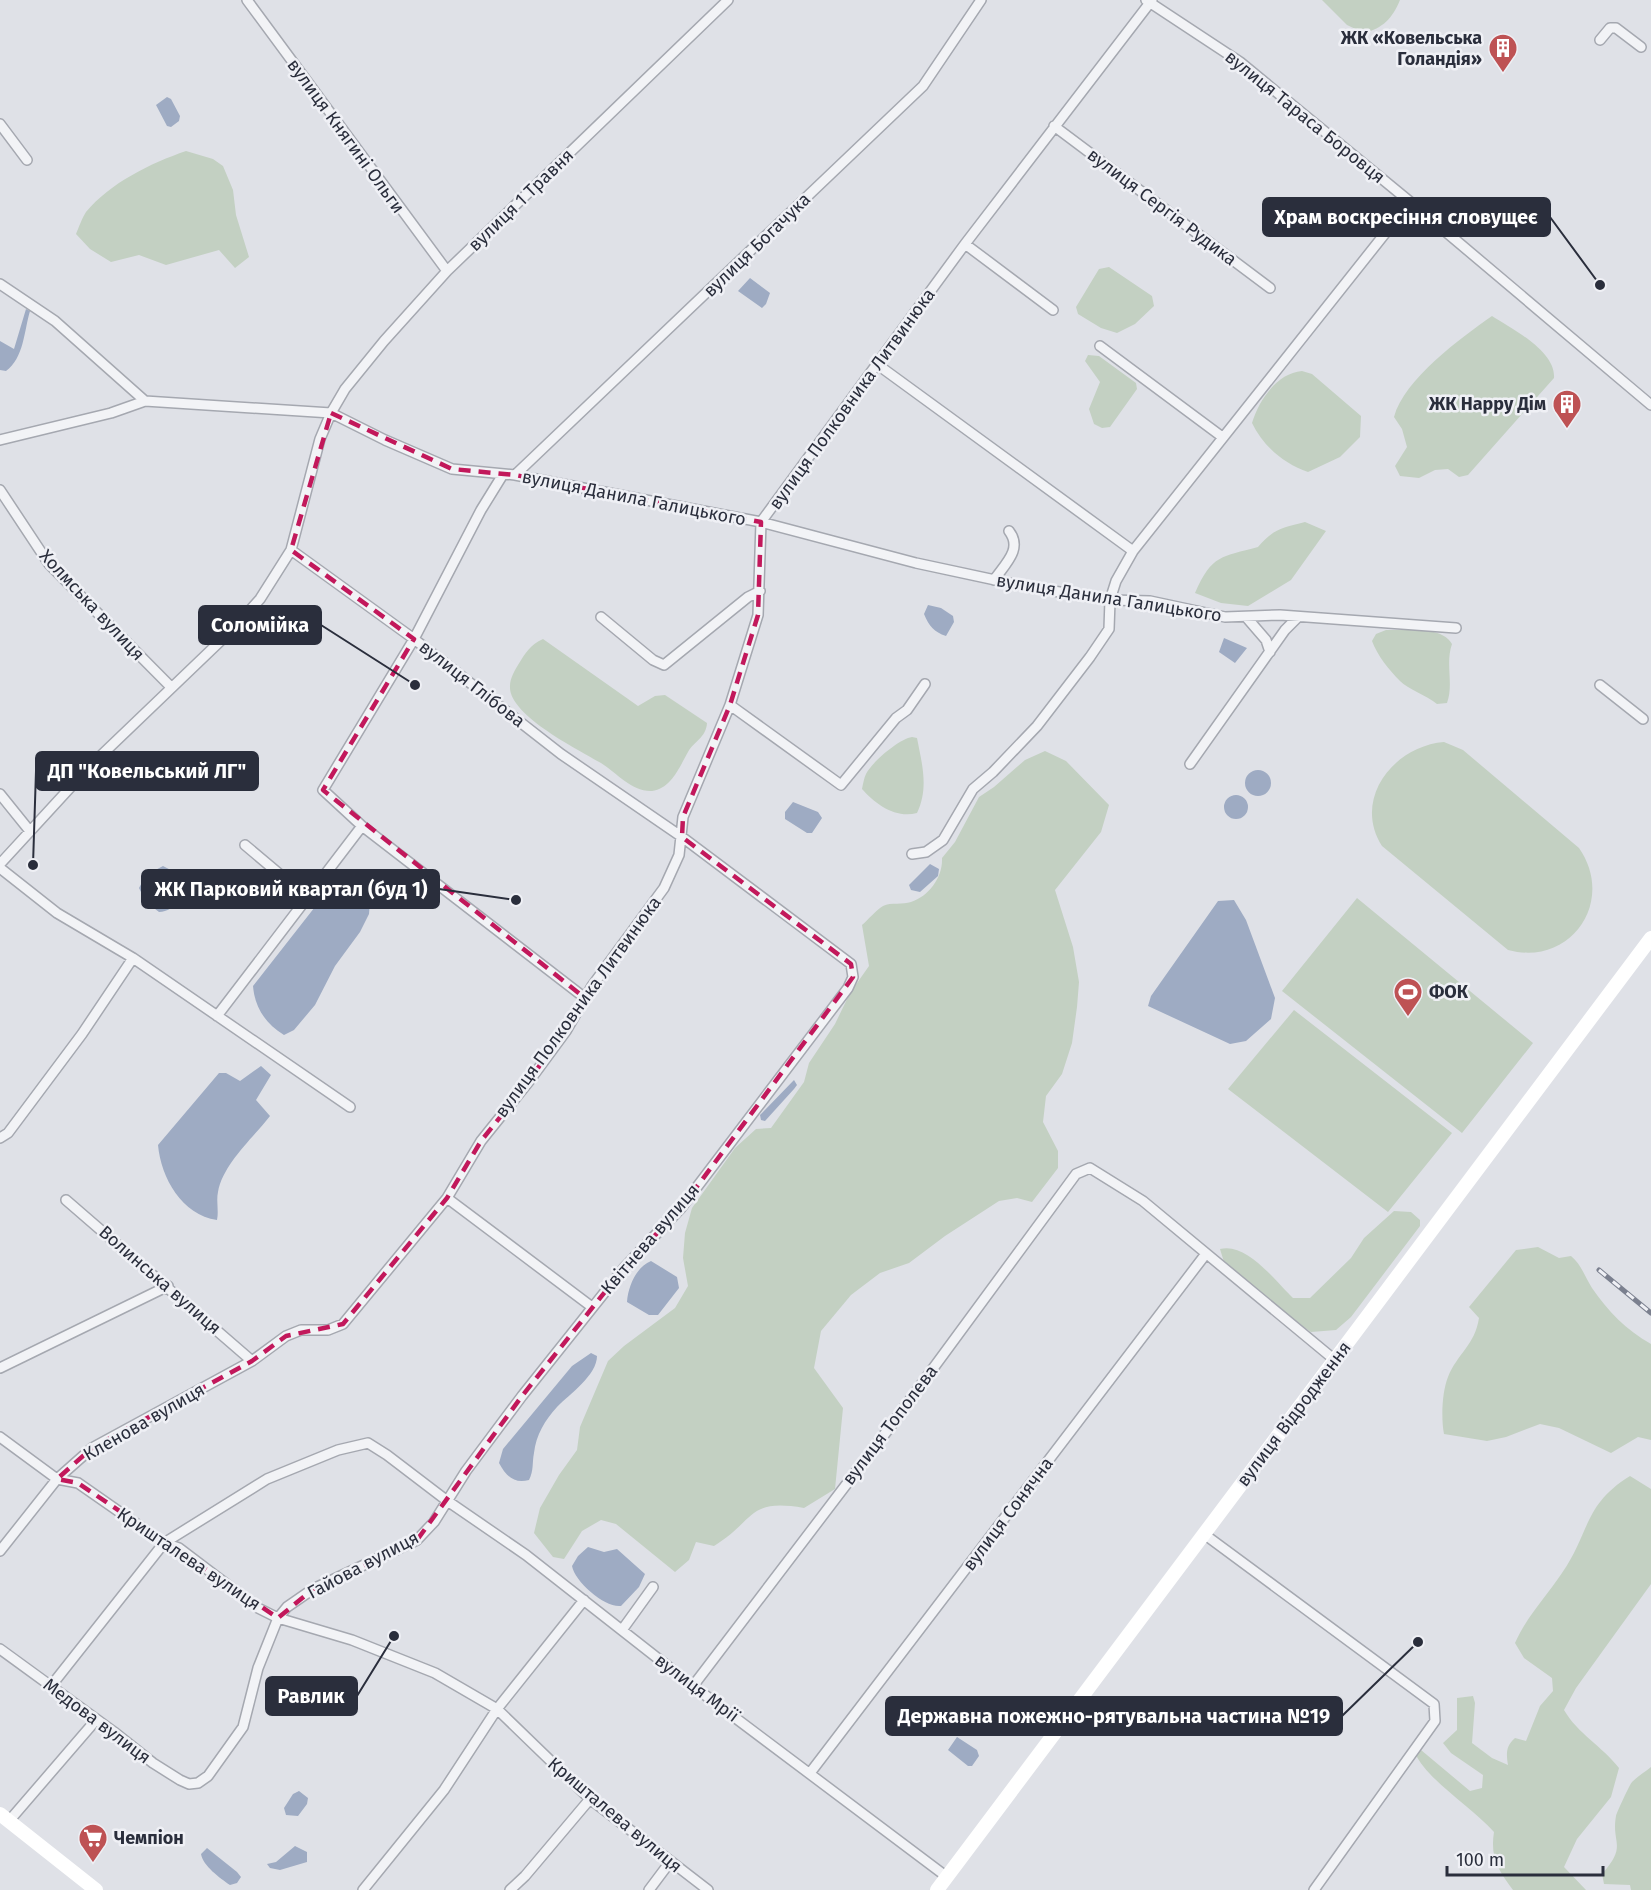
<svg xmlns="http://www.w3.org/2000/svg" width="1651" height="1890" font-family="'Fira Sans',sans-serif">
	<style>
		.green { fill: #c3d0c2 }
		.water { fill: #9eabc3 }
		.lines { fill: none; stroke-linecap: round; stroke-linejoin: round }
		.street-casing { stroke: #a5a8b0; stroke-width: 12 }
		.street { stroke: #f2f3f6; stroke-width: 9 }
		.secondary { stroke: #fff; stroke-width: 14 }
		.rail-casing { stroke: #7b808f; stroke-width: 5 }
		.rail { stroke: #eff0f5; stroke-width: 3; stroke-dasharray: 9; stroke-linecap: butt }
		.marked { fill: none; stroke: #c2185b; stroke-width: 4.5; stroke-dasharray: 12 8; stroke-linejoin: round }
		.labels { text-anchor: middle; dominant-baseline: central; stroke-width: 5; stroke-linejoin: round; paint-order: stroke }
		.poi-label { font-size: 18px; font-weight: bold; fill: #2a2e3c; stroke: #eff0f5; text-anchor: end }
		.street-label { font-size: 18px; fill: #2a2e3c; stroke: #eff0f5 }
		.leader { fill: none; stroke: #2a2e3c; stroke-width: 2 }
		.callout-dot { fill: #2a2e3c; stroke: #eff0f5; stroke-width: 2 }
		.callout { fill: #2a2e3c; stroke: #2a2e3c; stroke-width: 2 }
		.callout-label { font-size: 20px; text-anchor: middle; font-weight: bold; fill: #fff }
	</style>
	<rect width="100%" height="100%" fill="#dfe1e7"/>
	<path class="green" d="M 1322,0 L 1400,0 C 1392,19 1383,28 1364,33 L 1347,25 Z
		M 186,151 L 213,159 L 223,166 L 233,190 L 236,215 L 249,257 L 235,268 L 219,250 L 166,265 L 139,255 L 111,262 L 90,249 L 76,234 C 79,227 82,218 86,212 C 110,183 151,163 186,151 Z
		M 1109,267 L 1152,296 L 1154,306 L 1135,324 L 1117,333 L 1101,328 L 1078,314 L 1076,307 L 1099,269 Z
		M 1492,316 C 1512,329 1556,351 1554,378 L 1468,475 L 1459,477 L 1448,469 L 1435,470 L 1419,478 L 1400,476 L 1395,466 L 1407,447 L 1402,429 L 1394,417 C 1404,379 1461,338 1492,316 Z
		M 1088,355 L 1099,356 L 1136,383 L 1137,389 L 1110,427 L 1102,428 L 1094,424 L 1089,409 L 1100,382 L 1085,361 Z
		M 1302,371 L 1312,374 L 1361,416 L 1360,437 L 1340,457 L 1308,472 C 1284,464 1263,446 1252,423 C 1259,400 1277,373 1302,371 Z
		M 1305,522 L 1326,531 L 1291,580 L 1248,606 L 1221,603 L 1195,593 C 1212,554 1222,557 1258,547 C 1274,528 1283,528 1305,522 Z
		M 1386,630 C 1405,631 1441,625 1452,644 C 1445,664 1454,684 1447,703 L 1437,704 C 1426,695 1408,689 1400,681 C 1389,670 1377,655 1372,641 L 1376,634 Z
		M 543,639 L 638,706 L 655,696 L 665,695 L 707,723 C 706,738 694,741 688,752 C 680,766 671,789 652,791 C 632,792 617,773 601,763 C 579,750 508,715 510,686 C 510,678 515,670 518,665 C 526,652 530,645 543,639 Z
		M 912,737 L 917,738 C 922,764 929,788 917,813 C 896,819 875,804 862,789 C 863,784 864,778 866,774 C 872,762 899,739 912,737 Z
		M 1444,742 L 1463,750 L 1579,848 C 1616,901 1571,967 1508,950 L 1382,846 C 1352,799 1394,746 1444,742 Z
		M 1045,751 L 1066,761 L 1109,805 L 1101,832 L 1055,890 L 1073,947 L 1079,982 L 1077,1007 L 1072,1043 L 1062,1074 L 1046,1096 L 1043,1122 L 1058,1151 L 1058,1168 L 1032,1202 L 1017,1198 L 999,1201 L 945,1236 L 909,1263 L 880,1273 L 851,1295 L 821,1331 L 814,1368 L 843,1408 L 835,1489 L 804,1508 C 747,1498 756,1520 714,1546 L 696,1542 L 689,1560 L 675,1572 L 616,1524 L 601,1520 L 582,1531 L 564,1559 L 553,1557 L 534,1533 L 540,1508 L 559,1475 L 577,1450 L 580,1427 L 608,1361 L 624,1346 L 675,1308 L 688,1286 L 683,1258 L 685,1233 L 692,1208 L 735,1148 L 756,1129 L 771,1128 L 804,1082 L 809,1063 L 835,1024 L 850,993 L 869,966 L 862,925 C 868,920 876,910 883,906 C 891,902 903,905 911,902 C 929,896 943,877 942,858 L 955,842 L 979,797 L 994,787 L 1025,760 Z
		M 1357,898 L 1533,1043 L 1462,1133 L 1282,991 Z
		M 1294,1010 L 1452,1133 L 1388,1212 L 1228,1089 Z
		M 1394,1211 L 1411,1212 L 1420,1220 L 1420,1226 L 1351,1317 L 1336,1330 L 1311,1332 L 1292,1319 L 1224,1262 L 1220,1249 C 1247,1242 1275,1281 1293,1298 L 1310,1298 L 1351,1258 L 1364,1238 Z
		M 1538,1247 L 1559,1258 L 1571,1256 C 1581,1264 1585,1277 1592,1288 C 1608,1311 1626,1330 1651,1344 L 1651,1440 L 1638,1437 L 1611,1453 L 1559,1428 L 1540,1424 L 1506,1437 L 1487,1441 L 1444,1434 C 1441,1418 1442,1392 1448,1377 C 1457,1354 1475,1345 1479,1318 L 1469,1307 L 1516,1250 Z
		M 1630,1476 L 1651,1489 L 1651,1584 L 1576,1688 L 1564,1710 C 1578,1734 1602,1746 1619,1768 L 1611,1797 L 1577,1839 L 1564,1867 L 1586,1890 L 1513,1890 C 1498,1870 1490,1857 1494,1832 C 1472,1807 1427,1780 1415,1753 L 1421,1750 L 1470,1791 L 1482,1788 L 1483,1775 L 1451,1753 L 1443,1743 L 1457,1730 L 1457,1698 L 1473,1696 L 1475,1703 L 1472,1743 L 1492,1758 L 1508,1765 C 1506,1753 1506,1746 1515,1738 L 1526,1741 L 1540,1706 L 1553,1691 L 1552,1678 L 1524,1658 L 1515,1643 C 1527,1616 1546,1597 1562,1573 C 1590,1533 1583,1505 1630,1476 Z
		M 1651,1767 L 1651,1890 L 1631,1890 L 1630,1885 L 1604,1884 L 1602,1874 C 1628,1845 1611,1844 1616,1816 C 1617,1812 1630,1784 1632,1782 C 1638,1776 1645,1772 1651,1767 Z"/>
	<path class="water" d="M 167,97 L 171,99 L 180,116 L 179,121 L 171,127 L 167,126 L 156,105 Z
		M 750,278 L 770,293 L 766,304 L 762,308 L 738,291 Z
		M 26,309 L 30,311 C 24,331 24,358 6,371 L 0,370 L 0,341 L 14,349 Z
		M 928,605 L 941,608 L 953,616 L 954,622 L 946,636 C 934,632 929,626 924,614 Z
		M 1224,638 L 1247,648 L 1235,663 L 1219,652 Z
		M1245 783a13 13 0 1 1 26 0a13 13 0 1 1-26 0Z
		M1224 807a12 12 0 1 1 24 0a12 12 0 1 1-24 0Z
		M 793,802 L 818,812 L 822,818 L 812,833 L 807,833 L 785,819 L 785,812 Z
		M 930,864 L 939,869 L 938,876 L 920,892 L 911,890 L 909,885 Z
		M 163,866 L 192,881 C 185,896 176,911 159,912 L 146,902 L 139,888 L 146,875 Z
		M 351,881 L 371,890 L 369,914 L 360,932 L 335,966 L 315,1005 L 294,1030 L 284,1035 C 265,1023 255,1008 253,986 L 329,889 Z
		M 1234,900 L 1246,920 L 1275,998 L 1271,1019 L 1246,1041 L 1230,1044 L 1148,1006 L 1151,996 L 1218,901 Z
		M 261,1066 L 271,1075 L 256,1100 L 270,1116 C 253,1138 223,1164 218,1192 C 216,1201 219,1211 217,1220 C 182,1215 161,1178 158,1145 L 219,1073 L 226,1073 L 240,1081 Z
		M 794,1080 L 797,1085 L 794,1089 L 765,1121 L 761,1120 L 760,1115 Z
		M 651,1261 L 677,1277 L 679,1288 L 658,1315 L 649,1315 L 627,1302 C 628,1287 636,1267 651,1261 Z
		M 591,1353 L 597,1356 C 597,1375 570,1394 557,1407 C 545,1420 536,1435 534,1453 C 532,1463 534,1470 529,1480 C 514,1484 506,1476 499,1463 L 503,1449 L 572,1366 Z
		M 588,1547 L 604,1552 L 617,1549 L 645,1574 L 639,1587 L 621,1606 C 605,1608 575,1582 572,1566 L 578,1556 Z
		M 957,1737 L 977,1750 L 979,1756 L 972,1766 L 968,1766 L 948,1750 Z
		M 299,1791 L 308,1798 L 307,1804 L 298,1816 L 286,1815 L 284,1808 L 293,1794 Z
		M 295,1846 L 307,1852 L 307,1862 L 280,1870 L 270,1868 L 267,1864 L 276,1862 Z
		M 207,1848 L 237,1872 L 241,1877 L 237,1883 L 230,1885 C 220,1878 203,1866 201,1854 Z"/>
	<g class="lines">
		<g class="street-casing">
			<path id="street" d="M 247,0 L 447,271
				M 1146,0 L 1240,62 L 1420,210 L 1651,405
				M 1600,40 L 1610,28 L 1616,28 L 1641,47
				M 0,124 L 27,160
				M 1054,126 L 1270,288
				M 965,244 L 1053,310
				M 0,284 L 55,321 L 145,401 L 331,413 L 385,440 L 452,469 L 515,475 L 761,522 L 916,563 L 1028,587 L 1110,600 L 1150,601 L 1225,617 L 1280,615 L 1456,628
				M 1100,346 L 1221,436
				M 878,365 L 1133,551
				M 0,440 L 111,413 L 145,401
				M 515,475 L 923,86 L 981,0
				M 0,490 L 49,564 L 170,686
				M 291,550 L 414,639 L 323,790 L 362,826
				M 994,580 C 1005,564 1023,549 1009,531
				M 601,617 L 653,660 L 664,665 L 748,597 L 760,591
				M 1247,618 L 1266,640 L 1270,652
				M 1600,685 L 1643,719
				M 730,705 L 841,785 L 896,718 L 907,710 L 925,684
				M 1190,764 L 1285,630 L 1297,618
				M 0,794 L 29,830
				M 245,845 L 308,898
				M 912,854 L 926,852 L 943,840 L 973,789 L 993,772 L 1037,726 L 1090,657 L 1109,629 L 1110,600 L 1116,581 L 1133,551 L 1410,202
				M 0,864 L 90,766 L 234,628 L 260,599 L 291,550 L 320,439 L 331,413 L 345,389 L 384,341 L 447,271 L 728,0
				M 0,868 L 57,913 L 133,958 L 350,1107
				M 217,1016 L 362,826 L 585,998
				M 0,1138 L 8,1133 L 82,1034 L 133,958
				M 447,1198 L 592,1307
				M 66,1200 L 252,1361
				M 0,1368 L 168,1286
				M 0,1437 L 57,1479 L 78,1483 L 164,1543 L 179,1548 L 258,1608 L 278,1618 L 352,1640 L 435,1673 L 497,1709 L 590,1799 L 708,1890
				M 1204,1534 L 1434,1704 L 1435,1721 L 1314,1890
				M 0,1551 L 57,1479 L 92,1448 L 252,1361 L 286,1336 L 301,1330 L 328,1330 L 343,1324 L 447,1198 L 481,1141 L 530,1080 L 566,1031 L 592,986 L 664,888 L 679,855 L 683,817 L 730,705 L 758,615 L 761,522 L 965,244 L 1152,0
				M 622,1630 L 653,1587
				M 0,1649 L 114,1732 L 153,1763 L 180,1780 L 189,1784 L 198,1783 L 208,1776 L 243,1727 L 258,1668 L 278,1618 L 287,1607 L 313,1589 L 417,1540 L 434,1522 L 466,1471 L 522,1396 L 624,1268 L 681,1208 L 848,988 L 853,977 L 851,964 L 682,837 L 561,754 L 414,639 L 481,510 L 502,476
				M 51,1686 L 164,1543 L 267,1479 L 338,1450 L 368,1443 L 387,1455 L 446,1500 L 526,1555 L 693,1686 L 947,1877
				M 693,1686 L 890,1427 L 1076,1174 L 1090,1168 L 1143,1201 L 1336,1361
				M 810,1773 L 1205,1255
				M 9,1821 L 96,1720
				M 363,1890 L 444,1790 L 497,1709 L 584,1600
				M 510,1890 L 525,1876 L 590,1799
				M 649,1890 L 670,1862"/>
		</g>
		<use href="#street" class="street"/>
		<path class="secondary" d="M 0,1814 L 96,1890
			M 937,1890 L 1651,938"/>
		<g class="rail-casing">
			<path id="rail" d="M 1599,1270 L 1651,1313"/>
		</g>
		<use href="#rail" class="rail"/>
	</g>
	<path class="marked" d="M 331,413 L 452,469 L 515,475 L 761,522 L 758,615 L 730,705 L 683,817 L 682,837 L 851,964 L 853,977 L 681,1208 L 624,1268 L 522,1396 L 417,1540 L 313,1589 L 278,1618 L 78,1483 L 57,1479 L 92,1448 L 252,1361 L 286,1336 L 343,1324 L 447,1198 L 481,1141 L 530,1080 L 585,998 L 323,790 L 414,639 L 291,550 Z"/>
	<defs>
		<g id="building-pin" transform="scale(1.5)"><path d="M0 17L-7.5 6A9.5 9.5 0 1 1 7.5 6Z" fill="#be5254" stroke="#eff0f5"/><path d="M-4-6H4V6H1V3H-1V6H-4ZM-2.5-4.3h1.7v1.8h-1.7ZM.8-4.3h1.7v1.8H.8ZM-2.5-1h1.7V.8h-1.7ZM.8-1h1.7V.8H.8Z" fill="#fff"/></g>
		<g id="stadium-pin" transform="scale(1.5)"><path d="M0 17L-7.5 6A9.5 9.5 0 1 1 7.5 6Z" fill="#be5254" stroke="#eff0f5"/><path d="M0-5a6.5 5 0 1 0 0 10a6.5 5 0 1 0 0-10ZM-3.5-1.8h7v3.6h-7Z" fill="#fff"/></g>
		<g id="supermarket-pin" transform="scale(1.5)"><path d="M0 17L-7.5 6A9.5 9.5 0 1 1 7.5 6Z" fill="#be5254" stroke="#eff0f5"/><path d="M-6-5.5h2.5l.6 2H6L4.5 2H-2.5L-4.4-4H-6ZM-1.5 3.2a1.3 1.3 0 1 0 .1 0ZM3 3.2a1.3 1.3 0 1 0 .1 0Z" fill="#fff"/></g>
	</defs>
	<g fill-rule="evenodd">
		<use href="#building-pin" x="1503" y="48"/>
		<use href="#building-pin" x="1567" y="404"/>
		<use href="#stadium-pin" x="1408" y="992"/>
		<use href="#supermarket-pin" x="93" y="1838"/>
	</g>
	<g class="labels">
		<g class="poi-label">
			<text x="1482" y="38">ЖК «Ковельська<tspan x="1482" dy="21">Голандія»</tspan></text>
			<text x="1546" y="404">ЖК Happy Дім</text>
			<text x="1429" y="992" text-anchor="start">ФОК</text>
			<text x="114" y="1838" text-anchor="start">Чемпіон</text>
		</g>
		<g class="street-label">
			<text transform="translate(1305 117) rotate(39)">вулиця Тараса Боровця</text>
			<text transform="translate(346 136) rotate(54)">вулиця Княгині Ольги</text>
			<text transform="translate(521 200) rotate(-44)">вулиця 1 Травня</text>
			<text transform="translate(1162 207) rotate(37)">вулиця Сергія Рудика</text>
			<text transform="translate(757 245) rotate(-44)">вулиця Богачука</text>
			<text transform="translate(852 399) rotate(-54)">вулиця Полковника Литвинюка</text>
			<text transform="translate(634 498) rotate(11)">вулиця Данила Галицького</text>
			<text transform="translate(1109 598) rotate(9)">вулиця Данила Галицького</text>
			<text transform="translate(92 605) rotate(47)">Холмська вулиця</text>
			<text transform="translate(472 684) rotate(38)">вулиця Глібова</text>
			<text transform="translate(578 1007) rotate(-54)">вулиця Полковника Литвинюка</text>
			<text transform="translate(650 1239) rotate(-49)">Квітнева вулиця</text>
			<text transform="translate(160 1280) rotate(41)">Волинська вулиця</text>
			<text transform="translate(1294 1414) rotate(-53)">вулиця Відродження</text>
			<text transform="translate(144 1422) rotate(-30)">Кленова вулиця</text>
			<text transform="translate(890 1425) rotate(-53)">вулиця Тополева</text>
			<text transform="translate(1008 1514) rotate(-53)">вулиця Сонячна</text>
			<text transform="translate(189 1559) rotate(34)">Кришталева вулиця</text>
			<text transform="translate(363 1565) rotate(-28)">Гайова вулиця</text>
			<text transform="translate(697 1688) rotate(37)">вулиця Мрії</text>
			<text transform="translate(97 1721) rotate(37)">Медова вулиця</text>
			<text transform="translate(615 1815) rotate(40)">Кришталева вулиця</text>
		</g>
	</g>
	<path class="leader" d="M1600 285L1550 217M415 685L321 625M33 865L36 771M516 900L439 889M394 1636L357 1696M1418 1642L1342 1716"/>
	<g class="callout-dot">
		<circle cx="1600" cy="285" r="6"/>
		<circle cx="415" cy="685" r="6"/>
		<circle cx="33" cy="865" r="6"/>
		<circle cx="516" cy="900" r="6"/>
		<circle cx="394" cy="1636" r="6"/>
		<circle cx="1418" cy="1642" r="6"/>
	</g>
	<g class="callout">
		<rect x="1263" y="198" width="287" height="38" rx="6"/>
		<rect x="199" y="606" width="122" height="38" rx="6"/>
		<rect x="36" y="752" width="222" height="38" rx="6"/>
		<rect x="142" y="870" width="297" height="38" rx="6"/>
		<rect x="266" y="1677" width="91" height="38" rx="6"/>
		<rect x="886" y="1697" width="456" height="38" rx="6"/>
	</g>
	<g class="callout-label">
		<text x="1406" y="224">Храм воскресіння словущеє</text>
		<text x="260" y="632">Соломійка</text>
		<text x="147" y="778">ДП "Ковельський ЛГ"</text>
		<text x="291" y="896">ЖК Парковий квартал (буд 1)</text>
		<text x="311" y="1703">Равлик</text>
		<text x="1114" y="1723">Державна пожежно-рятувальна частина №19</text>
	</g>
	<path d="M1447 1866v9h156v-9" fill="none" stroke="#2a2e3c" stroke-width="3"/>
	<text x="1456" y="1866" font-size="18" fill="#2a2e3c" stroke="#eff0f5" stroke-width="4.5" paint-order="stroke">100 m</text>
</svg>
